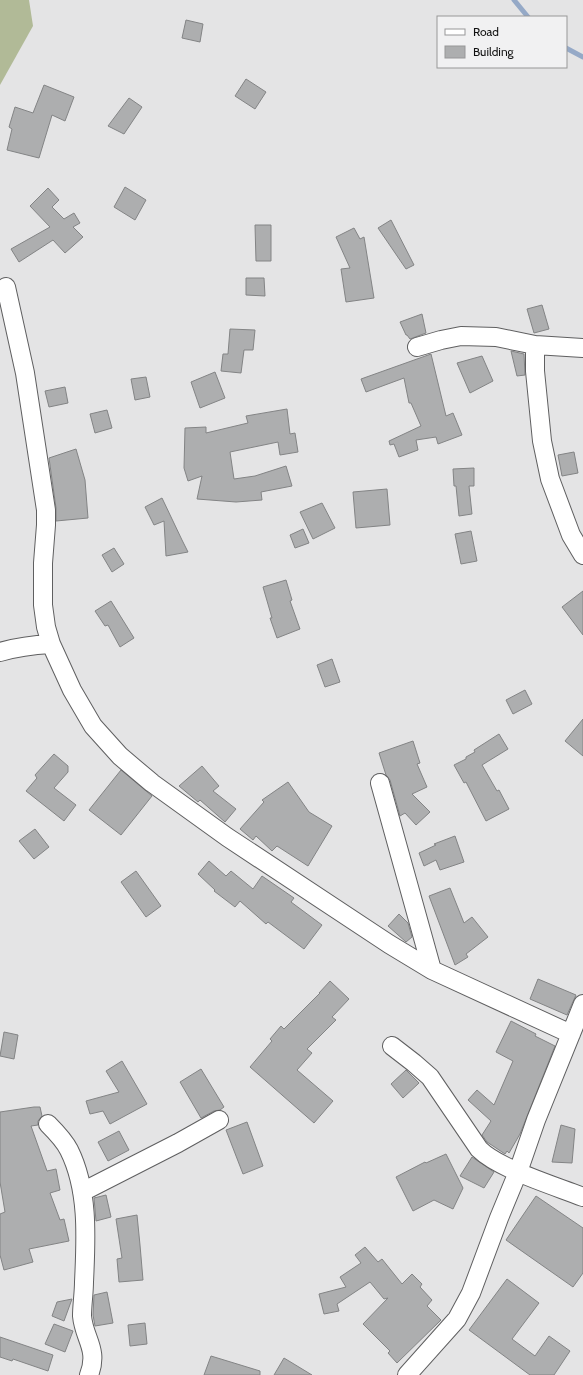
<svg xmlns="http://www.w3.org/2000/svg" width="583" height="1375" font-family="Cabin,sans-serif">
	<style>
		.forest { fill: #b1ba97 }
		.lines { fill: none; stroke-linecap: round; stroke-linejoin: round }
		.stream { stroke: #95a9c7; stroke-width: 5 }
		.building { fill: #adaeaf; stroke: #838485 }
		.minor-casing { stroke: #5f5f60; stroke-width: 20 }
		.minor { stroke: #fff; stroke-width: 18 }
	</style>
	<rect width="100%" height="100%" fill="#e4e4e5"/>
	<path class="forest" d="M 0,0 L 29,0 L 33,26 L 0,85 Z"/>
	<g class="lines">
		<path class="stream" d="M 514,0 L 528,17
			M 566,48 L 583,57"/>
	</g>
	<path class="building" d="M 186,20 L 203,24 L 200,42 L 182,38 Z
		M 246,79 L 266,92 L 255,109 L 235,96 Z
		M 44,85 L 74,97 L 65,121 L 52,115 L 39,158 L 7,150 L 12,129 L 9,127 L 15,107 L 33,113 Z
		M 129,98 L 142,107 L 124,134 L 108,126 Z
		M 125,187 L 146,200 L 135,220 L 114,207 Z
		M 48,188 L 59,200 L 52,207 L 64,219 L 74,213 L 80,223 L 73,227 L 83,237 L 65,253 L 53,240 L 19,262 L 11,249 L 50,227 L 30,206 Z
		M 391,220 L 414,265 L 406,269 L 378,228 Z
		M 255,225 L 271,225 L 271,261 L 256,261 Z
		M 354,228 L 360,239 L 364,237 L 374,298 L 346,302 L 341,269 L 350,268 L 336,237 Z
		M 246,278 L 264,278 L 265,296 L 246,295 Z
		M 542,305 L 549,329 L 534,333 L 527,309 Z
		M 422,314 L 426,333 L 410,339 L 407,335 L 406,335 L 400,322 Z
		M 230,329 L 255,330 L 253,350 L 244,350 L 241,373 L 221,371 L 223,354 L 228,354 Z
		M 511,351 L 524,354 L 525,375 L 517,376 Z
		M 431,354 L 446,416 L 453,413 L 462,435 L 438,444 L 436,437 L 416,440 L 418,450 L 399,457 L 394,444 L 390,445 L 389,441 L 421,426 L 411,403 L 409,403 L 404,378 L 366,392 L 361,379 Z
		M 482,356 L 493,381 L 470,393 L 457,363 Z
		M 215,372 L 225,398 L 200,408 L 191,382 Z
		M 146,377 L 150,397 L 135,400 L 131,379 Z
		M 65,387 L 68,403 L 49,407 L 45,391 Z
		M 287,409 L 290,434 L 295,433 L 298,452 L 280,455 L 278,442 L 230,452 L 234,479 L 255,476 L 286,466 L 292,486 L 261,492 L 262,500 L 236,502 L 197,499 L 202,476 L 188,481 L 184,468 L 185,428 L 206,427 L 206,433 L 248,423 L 246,416 Z
		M 107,410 L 112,428 L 95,433 L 90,414 Z
		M 76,449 L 85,480 L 88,518 L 56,521 L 56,508 L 49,458 Z
		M 574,452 L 578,473 L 562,476 L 558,455 Z
		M 474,468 L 474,486 L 469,486 L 472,514 L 459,516 L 456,486 L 454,486 L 453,469 Z
		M 387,489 L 390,525 L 356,528 L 353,492 Z
		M 162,498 L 182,540 L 188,552 L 166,556 L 164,521 L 154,525 L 145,507 Z
		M 322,503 L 335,528 L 313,539 L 300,512 Z
		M 303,529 L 309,543 L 295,548 L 290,535 Z
		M 471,531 L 477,561 L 461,564 L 455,534 Z
		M 114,548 L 124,564 L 112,572 L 102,555 Z
		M 286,580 L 292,600 L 290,601 L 300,629 L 277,638 L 270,618 L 272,618 L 263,587 Z
		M 583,591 L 583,635 L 562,607 Z
		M 111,601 L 134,638 L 120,647 L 108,625 L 105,626 L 95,611 Z
		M 332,659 L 340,682 L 325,687 L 317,665 Z
		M 525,690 L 532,704 L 513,714 L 506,700 Z
		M 583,719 L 583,756 L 565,741 Z
		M 499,734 L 508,749 L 482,765 L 497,791 L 499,790 L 509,809 L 486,821 L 466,782 L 464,783 L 454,765 L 466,759 L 466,757 L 475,752 L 474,750 Z
		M 413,741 L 420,763 L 417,764 L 427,787 L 412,794 L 430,812 L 416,825 L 405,813 L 400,816 L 390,780 L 386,775 L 379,753 Z
		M 54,754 L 68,766 L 68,772 L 54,788 L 76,805 L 64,821 L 26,791 L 37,778 L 35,775 Z
		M 202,766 L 219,786 L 213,791 L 236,809 L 225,822 L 200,800 L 198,802 L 179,786 Z
		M 121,770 L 152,796 L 121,835 L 89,810 Z
		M 288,782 L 309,812 L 332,826 L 308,866 L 277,846 L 272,851 L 256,836 L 253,840 L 240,829 L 264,802 L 262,800 Z
		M 35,829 L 49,847 L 34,859 L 19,841 Z
		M 455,836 L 464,862 L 440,870 L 436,860 L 424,866 L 419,853 L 436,845 L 434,844 Z
		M 209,861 L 226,876 L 231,871 L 253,889 L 262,876 L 294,898 L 291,902 L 322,925 L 304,949 L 268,922 L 266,924 L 240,901 L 235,907 L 214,891 L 215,890 L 198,874 Z
		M 136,871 L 161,906 L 146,917 L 121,882 Z
		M 450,888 L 464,923 L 472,917 L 488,937 L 466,954 L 468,957 L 455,965 L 429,896 Z
		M 399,914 L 408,923 L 412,937 L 406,942 L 388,926 Z
		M 538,979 L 576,995 L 567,1015 L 530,999 Z
		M 330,981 L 349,999 L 332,1017 L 336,1020 L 307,1049 L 312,1053 L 297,1070 L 333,1101 L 314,1123 L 250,1067 L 272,1041 L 270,1039 L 281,1026 L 284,1029 L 320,993 L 319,993 Z
		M 511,1021 L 536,1034 L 535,1036 L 555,1046 L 520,1134 L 509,1153 L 507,1151 L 505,1154 L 487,1142 L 482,1135 L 491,1121 L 468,1100 L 477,1090 L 494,1105 L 513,1061 L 496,1052 Z
		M 4,1032 L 18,1035 L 14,1059 L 0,1056 Z
		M 122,1061 L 147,1104 L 110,1124 L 103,1111 L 90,1114 L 86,1101 L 119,1092 L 106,1071 Z
		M 201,1069 L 224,1107 L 220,1110 L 214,1111 L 201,1118 L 180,1082 Z
		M 406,1070 L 419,1083 L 403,1098 L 391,1084 Z
		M 34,1107 L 40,1107 L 42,1116 L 38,1121 L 38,1125 L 31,1126 L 47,1171 L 56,1169 L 60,1190 L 50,1193 L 60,1220 L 64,1219 L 69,1241 L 29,1249 L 33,1262 L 4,1270 L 0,1255 L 0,1214 L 5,1212 L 0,1182 L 0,1112 Z
		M 247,1122 L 263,1166 L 243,1174 L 226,1130 Z
		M 561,1125 L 575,1129 L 572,1163 L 552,1162 Z
		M 119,1131 L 129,1150 L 108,1161 L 98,1142 Z
		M 446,1154 L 463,1188 L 453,1209 L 434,1200 L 413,1211 L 396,1177 L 425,1162 L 426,1163 Z
		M 472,1157 L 494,1172 L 484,1188 L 460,1176 Z
		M 106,1195 L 111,1217 L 96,1221 L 94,1198 Z
		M 536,1196 L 583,1228 L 583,1273 L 573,1287 L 506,1240 Z
		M 137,1215 L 140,1245 L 143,1280 L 119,1282 L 117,1259 L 122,1258 L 116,1219 Z
		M 365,1247 L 378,1262 L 382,1259 L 402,1284 L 412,1274 L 422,1284 L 420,1287 L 432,1300 L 427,1306 L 441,1320 L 397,1363 L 388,1353 L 390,1351 L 363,1324 L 388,1298 L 384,1299 L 370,1282 L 337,1304 L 339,1311 L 324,1314 L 319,1294 L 346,1287 L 340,1277 L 361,1263 L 355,1255 Z
		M 507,1279 L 539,1303 L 512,1339 L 535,1356 L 549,1336 L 570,1351 L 554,1375 L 530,1375 L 469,1330 Z
		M 107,1292 L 113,1323 L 95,1326 L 93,1315 L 94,1295 Z
		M 72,1299 L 64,1321 L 52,1316 L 57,1302 Z
		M 145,1323 L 147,1344 L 130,1346 L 128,1325 Z
		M 54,1324 L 73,1331 L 65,1352 L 45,1344 Z
		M 0,1337 L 53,1355 L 48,1371 L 13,1359 L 12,1361 L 0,1357 Z
		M 211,1356 L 260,1371 L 260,1375 L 204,1375 Z
		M 284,1358 L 312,1375 L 274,1375 Z"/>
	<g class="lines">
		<g class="minor-casing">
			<path id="minor" d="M 6,287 L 25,373 L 46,510 L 46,525 L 43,563 L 43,605 L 46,627 L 51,644 L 72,690 L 93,726 L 120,756 L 152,783 L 227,837 L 389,944 L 432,970 L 571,1034
				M 535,345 L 535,371 L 542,441 L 550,479 L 571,535 L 583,555
				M 417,347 L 441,340 L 461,336 L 496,337 L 535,345 L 583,348
				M 0,652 C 17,647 33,645 51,644
				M 380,783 L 432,970
				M 392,1046 L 414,1063 L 430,1077 L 479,1149 C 499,1169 555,1186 583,1197
				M 48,1124 C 55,1131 64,1140 69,1150 C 89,1190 86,1239 84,1282 C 84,1293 82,1305 82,1316 C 84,1339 99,1349 89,1375
				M 82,1192 L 178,1143 L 219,1120
				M 407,1375 L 457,1319 L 471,1293 L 499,1218 L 518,1172 L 536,1120 L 583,1004"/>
		</g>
		<use href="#minor" class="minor"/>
	</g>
	<rect x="437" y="16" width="130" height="52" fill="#f1f1f2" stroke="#979798"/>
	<rect x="445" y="29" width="20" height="6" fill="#ffffff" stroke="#979798"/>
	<text x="473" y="36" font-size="12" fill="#111111">Road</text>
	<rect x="445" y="46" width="20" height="12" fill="#adaeaf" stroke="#979798"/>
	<text x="473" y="56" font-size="12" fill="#111111">Building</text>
</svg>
